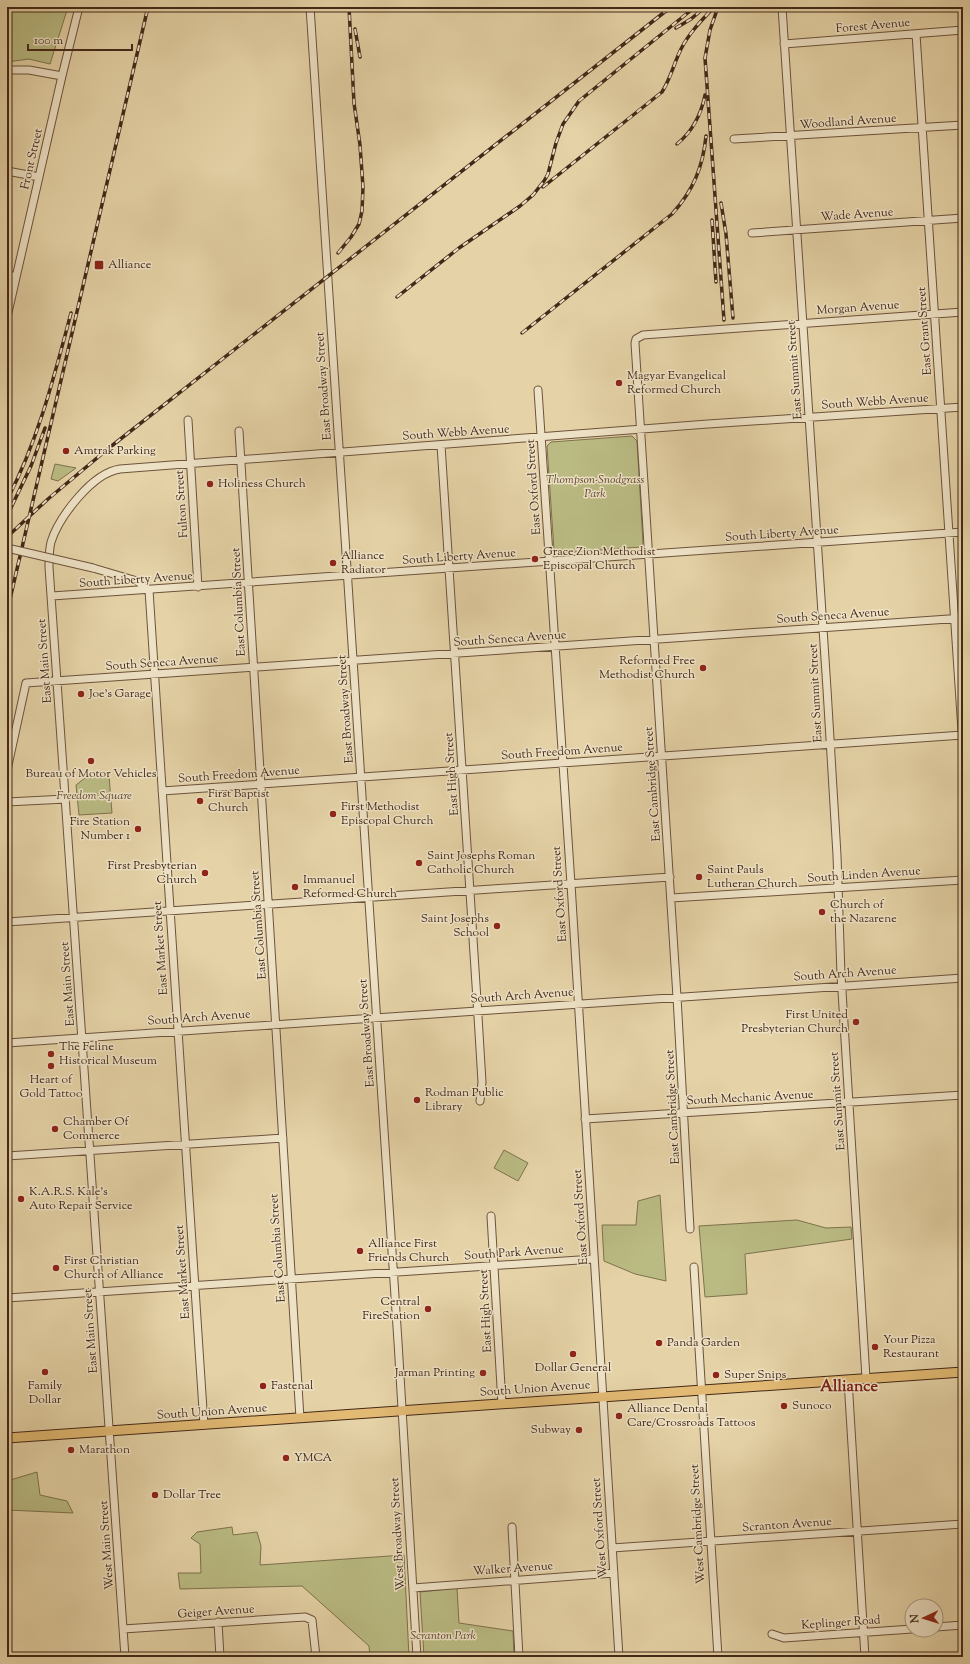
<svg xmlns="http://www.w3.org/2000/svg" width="970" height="1664" font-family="'Sorts Mill Goudy',serif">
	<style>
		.green { fill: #babb83; stroke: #7e724e }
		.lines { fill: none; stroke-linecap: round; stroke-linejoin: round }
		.minor-casing { stroke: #6c533c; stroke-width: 9 }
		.major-casing { stroke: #432818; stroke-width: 11 }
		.minor { stroke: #eee2c6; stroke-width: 7 }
		.major { stroke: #e2ba74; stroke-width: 9 }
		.rail-casing { stroke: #432818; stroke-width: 3.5 }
		.rail { stroke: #eee2c6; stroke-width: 2; stroke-dasharray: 6; stroke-linecap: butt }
		.minor-bridge-casing { stroke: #6c533c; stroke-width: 9; stroke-linecap: butt }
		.minor-bridge { stroke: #eee2c6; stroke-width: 7 }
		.poi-dot { fill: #8f2418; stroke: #eee2c6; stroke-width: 1.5 }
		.labels { text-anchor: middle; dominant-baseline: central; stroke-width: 3; stroke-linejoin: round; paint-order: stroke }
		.street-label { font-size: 12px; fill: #432818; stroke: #eee2c6 }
		.poi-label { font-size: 12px; fill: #432818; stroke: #eee2c6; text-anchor: start }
		.park-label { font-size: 12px; font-style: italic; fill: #5b452d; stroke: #eee2c6 }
		.district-label { font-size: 16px; font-weight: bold; fill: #7a1f14; stroke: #eee2c6 }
	</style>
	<rect width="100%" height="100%" fill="#e5d3a7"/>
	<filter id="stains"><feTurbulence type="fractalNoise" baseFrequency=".005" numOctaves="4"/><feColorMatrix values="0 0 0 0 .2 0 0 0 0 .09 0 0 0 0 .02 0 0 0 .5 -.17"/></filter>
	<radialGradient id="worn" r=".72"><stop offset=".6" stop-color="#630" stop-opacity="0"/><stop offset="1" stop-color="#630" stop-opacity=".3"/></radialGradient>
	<path class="green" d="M 7,7 L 68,7 L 50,64 L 29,59 L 7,62 Z
		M 632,436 L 637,441 L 643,543 L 641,547 L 560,553 L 554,550 L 547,446 L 551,442 Z
		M 55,464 L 76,468 L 58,481 L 51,479 Z
		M 109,776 L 112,813 L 79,815 L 76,785 L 85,778 Z
		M 504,1150 L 528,1163 L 518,1181 L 494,1168 Z
		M 660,1195 L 666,1281 L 635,1274 L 604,1261 L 602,1225 L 636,1225 L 638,1201 Z
		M 797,1220 L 826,1228 L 851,1227 L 852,1239 L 745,1254 L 747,1294 L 705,1297 L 699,1226 Z
		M 37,1472 L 40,1495 L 67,1501 L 73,1513 L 7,1510 L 7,1481 Z
		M 232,1527 L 233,1535 L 257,1532 L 261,1546 L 260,1565 L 404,1555 L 409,1657 L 370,1657 L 369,1646 L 302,1586 L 180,1589 L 178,1573 L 201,1573 L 200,1544 L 191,1538 L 197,1532 Z
		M 457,1588 L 459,1623 L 513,1631 L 514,1657 L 424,1657 L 420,1592 Z"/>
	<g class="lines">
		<g class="minor-casing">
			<path id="minor" d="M 310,7 L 398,1342 L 417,1657
				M 782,7 L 827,689 L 837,855 L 841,975 L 866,1378
				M 916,34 L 963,746
				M 784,44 L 963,30
				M 7,70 L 29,70 L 62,76
				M 734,139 L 963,125
				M 7,171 L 39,177
				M 752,233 L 963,218
				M 7,275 L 16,277
				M 7,317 L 62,76 L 79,7
				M 538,390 L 571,884 L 619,1657
				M 188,420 L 198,587
				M 239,431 L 300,1418
				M 441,445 L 477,1000 L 482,1082 L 480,1101
				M 93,568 L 137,581 L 149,590
				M 149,590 L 204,1425
				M 52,596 L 963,532
				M 7,770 L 26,683 L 963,618
				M 162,791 L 963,735
				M 7,802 L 66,799
				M 671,898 L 963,880
				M 7,922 L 670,877
				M 7,1043 L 963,978
				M 585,1119 L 963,1095
				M 7,1156 L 283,1138
				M 491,1216 L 502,1404
				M 690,1229 L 677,997 L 635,343 L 636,339 L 643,335 L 963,312
				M 694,1267 L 718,1657
				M 7,1298 L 594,1259
				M 848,1380 L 865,1657
				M 512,1527 L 519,1657
				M 612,1548 L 963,1524
				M 413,1588 L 614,1573
				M 218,1622 L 220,1657
				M 936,1627 L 963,1625
				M 123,1629 L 305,1617 L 312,1620 L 316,1657
				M 772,1634 L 784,1638 L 912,1629
				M 125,1657 L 49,567 C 49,559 49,550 51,542 C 59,517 92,473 120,469 L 708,424 L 963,407"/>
		</g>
		<g class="major-casing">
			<path id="major" d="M 7,1438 L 963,1372"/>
		</g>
		<use href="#minor" class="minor"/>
		<use href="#major" class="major"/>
		<g class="rail-casing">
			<path id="rail" d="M 718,7 L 710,30 L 705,58 L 724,320
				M 676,28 L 691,19 L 705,7
				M 355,29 L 360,57
				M 677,144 C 693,131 701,115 705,95
				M 543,187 L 662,92 C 671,78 674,63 681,49 C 689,33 702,20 714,7
				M 721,203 L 726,234 L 733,318
				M 712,220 L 716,282
				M 338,253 L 351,237 L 359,224 L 362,211 L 363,187 L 360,145 L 354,103 L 349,7
				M 397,297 L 459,248 L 520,206 L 533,195 L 544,181 L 548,174 L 556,143 L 563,124 L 579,101 L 695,7
				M 522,333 L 672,214 C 693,191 703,167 706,136
				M 7,500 C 38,441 54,377 71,313
				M 7,516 L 31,466 L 45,428
				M 7,537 L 48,499 L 109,448 L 671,7
				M 7,612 L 148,7"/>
		</g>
		<use href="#rail" class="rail"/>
		<g class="minor-bridge-casing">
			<path id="minor-bridge" d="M 7,548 L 93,568"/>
		</g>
		<use href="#minor-bridge" class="minor-bridge"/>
	</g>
	<g class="poi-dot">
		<rect x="94" y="260" width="10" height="10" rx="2"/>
		<circle cx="619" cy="383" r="4"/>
		<circle cx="66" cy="451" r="4"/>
		<circle cx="210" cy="484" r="4"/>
		<circle cx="535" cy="559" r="4"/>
		<circle cx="333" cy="563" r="4"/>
		<circle cx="703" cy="668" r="4"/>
		<circle cx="81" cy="694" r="4"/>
		<circle cx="91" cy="761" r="4"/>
		<circle cx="200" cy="801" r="4"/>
		<circle cx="333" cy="814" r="4"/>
		<circle cx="138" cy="829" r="4"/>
		<circle cx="419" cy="863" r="4"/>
		<circle cx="205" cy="873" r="4"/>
		<circle cx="699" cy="877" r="4"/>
		<circle cx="295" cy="887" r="4"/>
		<circle cx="822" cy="912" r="4"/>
		<circle cx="497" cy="926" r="4"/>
		<circle cx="856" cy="1022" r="4"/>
		<circle cx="51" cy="1054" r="4"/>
		<circle cx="51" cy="1066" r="4"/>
		<circle cx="417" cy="1100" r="4"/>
		<circle cx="55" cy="1129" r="4"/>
		<circle cx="21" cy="1199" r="4"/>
		<circle cx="360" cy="1251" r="4"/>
		<circle cx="56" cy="1268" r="4"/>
		<circle cx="428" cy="1309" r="4"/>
		<circle cx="659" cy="1343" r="4"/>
		<circle cx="875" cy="1347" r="4"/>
		<circle cx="573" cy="1354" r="4"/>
		<circle cx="45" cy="1372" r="4"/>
		<circle cx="483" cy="1373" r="4"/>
		<circle cx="716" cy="1375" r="4"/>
		<circle cx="263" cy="1386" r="4"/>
		<circle cx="784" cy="1406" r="4"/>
		<circle cx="619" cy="1416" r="4"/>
		<circle cx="579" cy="1430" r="4"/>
		<circle cx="71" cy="1450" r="4"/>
		<circle cx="286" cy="1458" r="4"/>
		<circle cx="155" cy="1495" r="4"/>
	</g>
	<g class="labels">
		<g class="street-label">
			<text transform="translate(873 26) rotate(-5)">Forest Avenue</text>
			<text transform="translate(848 122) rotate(-4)">Woodland Avenue</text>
			<text transform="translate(32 159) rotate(-77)">Front Street</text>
			<text transform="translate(857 215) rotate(-4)">Wade Avenue</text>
			<text transform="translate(858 308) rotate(-4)">Morgan Avenue</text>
			<text transform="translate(925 331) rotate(-94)">East Grant Street</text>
			<text transform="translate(795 370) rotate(-94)">East Summit Street</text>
			<text transform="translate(324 386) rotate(-94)">East Broadway Street</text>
			<text transform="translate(875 402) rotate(-4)">South Webb Avenue</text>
			<text transform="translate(456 433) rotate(-4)">South Webb Avenue</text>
			<text transform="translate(534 487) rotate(-94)">East Oxford Street</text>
			<text transform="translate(182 504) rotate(-94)">Fulton Street</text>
			<text transform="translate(782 534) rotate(-4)">South Liberty Avenue</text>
			<text transform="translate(459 557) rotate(-4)">South Liberty Avenue</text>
			<text transform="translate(136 580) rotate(-4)">South Liberty Avenue</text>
			<text transform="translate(239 602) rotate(-93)">East Columbia Street</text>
			<text transform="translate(833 616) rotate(-4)">South Seneca Avenue</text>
			<text transform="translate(510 639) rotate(-4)">South Seneca Avenue</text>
			<text transform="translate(45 661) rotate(-94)">East Main Street</text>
			<text transform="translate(162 663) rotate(-4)">South Seneca Avenue</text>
			<text transform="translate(816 693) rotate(-93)">East Summit Street</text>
			<text transform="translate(346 709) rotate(-94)">East Broadway Street</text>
			<text transform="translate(562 752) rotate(-4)">South Freedom Avenue</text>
			<text transform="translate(452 774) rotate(-94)">East High Street</text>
			<text transform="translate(239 775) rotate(-4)">South Freedom Avenue</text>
			<text transform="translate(653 784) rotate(-94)">East Cambridge Street</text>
			<text transform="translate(864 875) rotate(-4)">South Linden Avenue</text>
			<text transform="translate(560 894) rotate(-94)">East Oxford Street</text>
			<text transform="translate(259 925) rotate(-94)">East Columbia Street</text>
			<text transform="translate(161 948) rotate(-94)">East Market Street</text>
			<text transform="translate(845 974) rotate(-4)">South Arch Avenue</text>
			<text transform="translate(68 984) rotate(-94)">East Main Street</text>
			<text transform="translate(522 996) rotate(-4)">South Arch Avenue</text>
			<text transform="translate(199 1018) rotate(-4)">South Arch Avenue</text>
			<text transform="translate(367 1033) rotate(-94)">East Broadway Street</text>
			<text transform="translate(750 1098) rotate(-3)">South Mechanic Avenue</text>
			<text transform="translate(838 1101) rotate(-94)">East Summit Street</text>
			<text transform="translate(673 1107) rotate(-93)">East Cambridge Street</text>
			<text transform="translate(581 1217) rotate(-94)">East Oxford Street</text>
			<text transform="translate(278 1248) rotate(-94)">East Columbia Street</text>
			<text transform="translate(514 1253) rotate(-4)">South Park Avenue</text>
			<text transform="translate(183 1272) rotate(-94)">East Market Street</text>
			<text transform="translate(486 1311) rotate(-93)">East High Street</text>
			<text transform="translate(91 1331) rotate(-94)">East Main Street</text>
			<text transform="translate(535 1389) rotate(-4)">South Union Avenue</text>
			<text transform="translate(212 1412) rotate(-4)">South Union Avenue</text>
			<text transform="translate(698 1524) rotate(-93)">West Cambridge Street</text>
			<text transform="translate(787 1525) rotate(-4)">Scranton Avenue</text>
			<text transform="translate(600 1528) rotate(-94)">West Oxford Street</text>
			<text transform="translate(398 1534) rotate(-93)">West Broadway Street</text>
			<text transform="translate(107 1545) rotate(-94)">West Main Street</text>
			<text transform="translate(513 1569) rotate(-4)">Walker Avenue</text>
			<text transform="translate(216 1612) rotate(-4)">Geiger Avenue</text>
			<text transform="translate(841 1623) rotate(-4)">Keplinger Road</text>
		</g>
		<g class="poi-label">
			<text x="108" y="265">Alliance</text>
			<text x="627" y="376">Magyar Evangelical<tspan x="627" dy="14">Reformed Church</tspan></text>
			<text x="74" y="451">Amtrak Parking</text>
			<text x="218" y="484">Holiness Church</text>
			<text x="543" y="552">Grace Zion Methodist<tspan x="543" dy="14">Episcopal Church</tspan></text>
			<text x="341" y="556">Alliance<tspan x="341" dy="14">Radiator</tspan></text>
			<text x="695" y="661" text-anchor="end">Reformed Free<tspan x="695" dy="14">Methodist Church</tspan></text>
			<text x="89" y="694">Joe's Garage</text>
			<text x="91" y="774" text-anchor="middle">Bureau of Motor Vehicles</text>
			<text x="208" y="794">First Baptist<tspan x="208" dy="14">Church</tspan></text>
			<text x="341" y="807">First Methodist<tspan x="341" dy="14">Episcopal Church</tspan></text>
			<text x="130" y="822" text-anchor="end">Fire Station<tspan x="130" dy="14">Number 1</tspan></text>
			<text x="427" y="856">Saint Josephs Roman<tspan x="427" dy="14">Catholic Church</tspan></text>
			<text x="197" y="866" text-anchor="end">First Presbyterian<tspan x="197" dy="14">Church</tspan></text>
			<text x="707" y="870">Saint Pauls<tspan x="707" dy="14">Lutheran Church</tspan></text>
			<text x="303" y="880">Immanuel<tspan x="303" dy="14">Reformed Church</tspan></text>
			<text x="830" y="905">Church of<tspan x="830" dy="14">the Nazarene</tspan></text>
			<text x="489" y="919" text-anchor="end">Saint Josephs<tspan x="489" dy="14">School</tspan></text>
			<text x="848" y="1015" text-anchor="end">First United<tspan x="848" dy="14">Presbyterian Church</tspan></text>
			<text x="59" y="1047">The Feline<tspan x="59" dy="14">Historical Museum</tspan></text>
			<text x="51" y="1080" text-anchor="middle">Heart of<tspan x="51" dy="14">Gold Tattoo</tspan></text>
			<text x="425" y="1093">Rodman Public<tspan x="425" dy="14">Library</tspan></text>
			<text x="63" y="1122">Chamber Of<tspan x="63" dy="14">Commerce</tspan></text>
			<text x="29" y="1192">K.A.R.S. Kale's<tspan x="29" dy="14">Auto Repair Service</tspan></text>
			<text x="368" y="1244">Alliance First<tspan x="368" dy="14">Friends Church</tspan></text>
			<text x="64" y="1261">First Christian<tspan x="64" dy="14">Church of Alliance</tspan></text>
			<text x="420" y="1302" text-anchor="end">Central<tspan x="420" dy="14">FireStation</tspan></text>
			<text x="883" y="1340">Your Pizza<tspan x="883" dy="14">Restaurant</tspan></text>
			<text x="667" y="1343">Panda Garden</text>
			<text x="573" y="1368" text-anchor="middle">Dollar General</text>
			<text x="475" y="1373" text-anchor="end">Jarman Printing</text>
			<text x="724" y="1375">Super Snips</text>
			<text x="45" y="1386" text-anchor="middle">Family<tspan x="45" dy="14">Dollar</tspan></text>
			<text x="271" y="1386">Fastenal</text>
			<text x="792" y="1406">Sunoco</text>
			<text x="627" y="1409">Alliance Dental<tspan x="627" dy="14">Care/Crossroads Tattoos</tspan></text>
			<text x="571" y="1430" text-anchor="end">Subway</text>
			<text x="79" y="1450">Marathon</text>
			<text x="294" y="1458">YMCA</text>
			<text x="163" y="1495">Dollar Tree</text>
		</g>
		<g class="park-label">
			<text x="595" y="480">Thompson-Snodgrass<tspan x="595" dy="14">Park</tspan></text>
			<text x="94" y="796">Freedom Square</text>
			<text x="443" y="1636">Scranton Park</text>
		</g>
		<g class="district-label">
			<text x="849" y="1387">Alliance</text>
		</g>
	</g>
	<rect width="970" height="1664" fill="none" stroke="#e5d3a7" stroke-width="24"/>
	<rect x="8" y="8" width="954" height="1648" fill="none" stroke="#432818" stroke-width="2"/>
	<rect x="12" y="12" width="946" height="1640" fill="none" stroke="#432818"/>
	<g transform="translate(924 1618) rotate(266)"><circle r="19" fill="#eee2c6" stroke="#aa9880"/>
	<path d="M0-3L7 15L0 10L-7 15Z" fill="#8f2418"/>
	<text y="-6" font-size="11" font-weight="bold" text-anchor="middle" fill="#432818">N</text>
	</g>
	<path d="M28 44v6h104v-6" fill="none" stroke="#432818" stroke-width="2"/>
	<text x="34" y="44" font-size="12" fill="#432818" stroke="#eee2c6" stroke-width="3" paint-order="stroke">100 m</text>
	<rect width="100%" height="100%" filter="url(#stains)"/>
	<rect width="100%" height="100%" fill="url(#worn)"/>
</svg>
